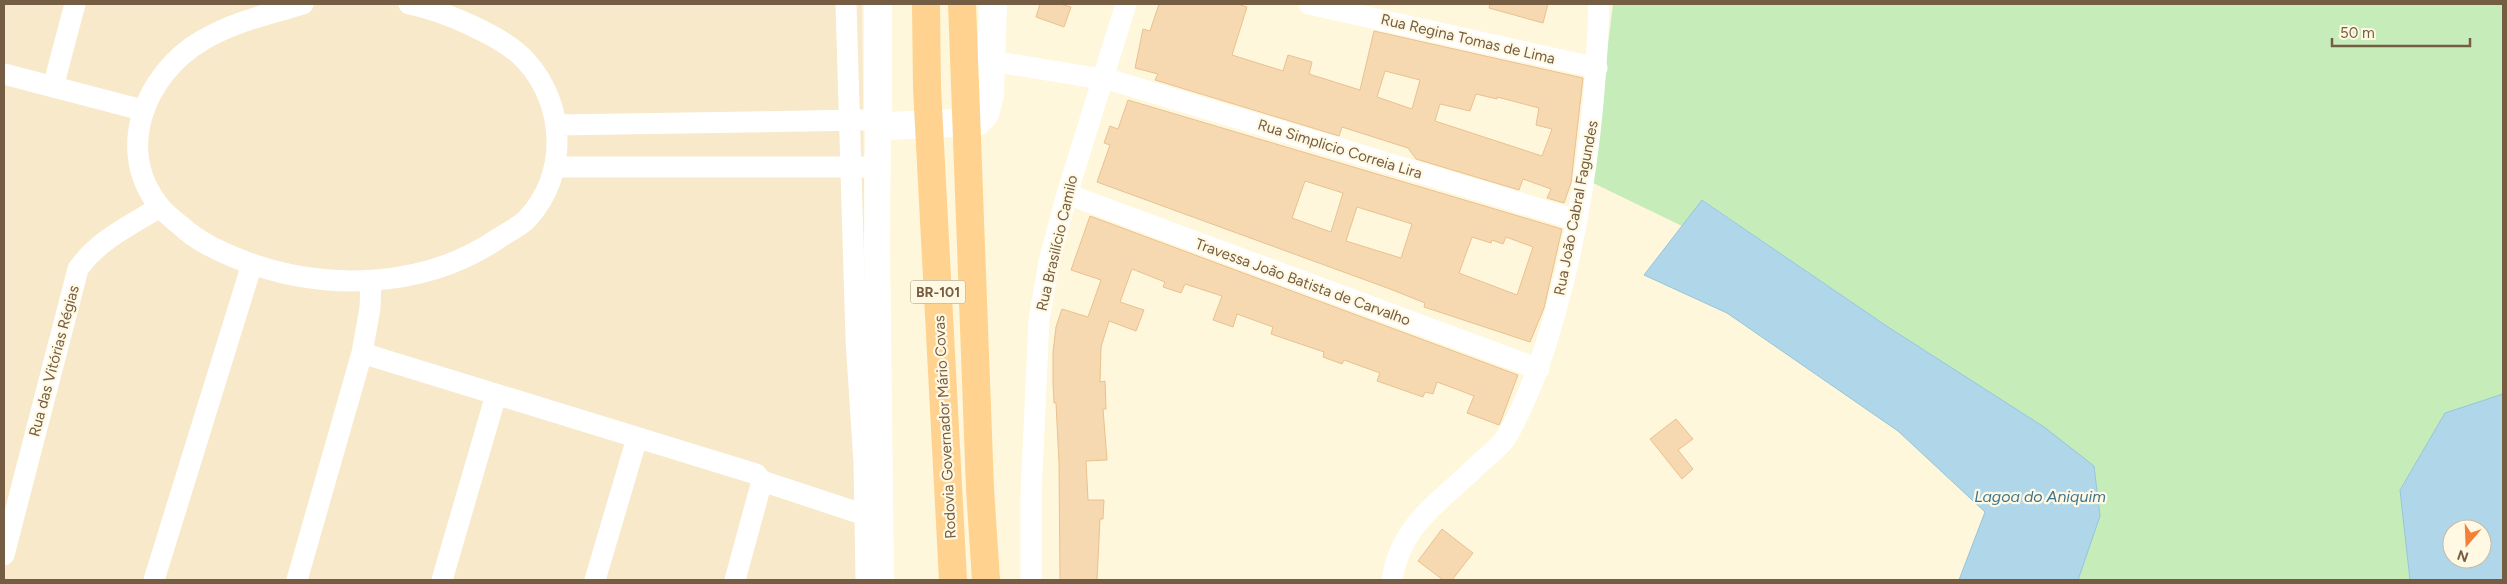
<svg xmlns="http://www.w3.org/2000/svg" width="2507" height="584" font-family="Figtree,sans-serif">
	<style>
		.residential { fill: #f7e9c9 }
		.green { fill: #c6ecba }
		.water { fill: #afd7e9; stroke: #94c5db; fill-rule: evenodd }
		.building { fill: #f6d8b1; stroke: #eac190; fill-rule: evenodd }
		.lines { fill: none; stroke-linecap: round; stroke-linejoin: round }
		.minor { stroke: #fff; stroke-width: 21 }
		.tertiary { stroke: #fff; stroke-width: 26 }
		.secondary { stroke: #fff; stroke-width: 28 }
		.trunk { stroke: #ffd28f; stroke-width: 28 }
		.labels { text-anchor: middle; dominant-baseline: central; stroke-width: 4.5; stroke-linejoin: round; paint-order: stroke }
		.shield { fill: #fff9e4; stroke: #9e8c73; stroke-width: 1 }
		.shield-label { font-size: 14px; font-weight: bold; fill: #755d43 }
		.street-label { font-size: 15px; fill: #755d43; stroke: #fff9e4 }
		.water-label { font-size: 16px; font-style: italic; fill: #3d7692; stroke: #fff9e4 }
	</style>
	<rect width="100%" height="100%" fill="#fef7db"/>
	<path class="residential" d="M 4,4 L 862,4 L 866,369 L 874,580 L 4,580 Z"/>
	<path class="green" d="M 1613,4 L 2503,4 L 2503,394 L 2445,413 L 2400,489 L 2410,580 L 2078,580 L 2081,571 L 2044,427 L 1888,327 L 1703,200 L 1682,226 L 1591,182 Z"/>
	<path class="water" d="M 1702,200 L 1888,327 L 2044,427 L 2094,466 L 2100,516 L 2078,580 L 1959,580 L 1985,512 L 1898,431 L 1727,313 L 1644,275 Z
		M 2503,394 L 2503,580 L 2410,580 L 2400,490 L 2445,413 ZM 2452,529 L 2482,529 L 2482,559 L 2452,559 Z"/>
	<path class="building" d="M 1040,4 L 1060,4 L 1071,7 L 1064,27 L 1036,17 Z
		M 1159,4 L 1237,4 L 1247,7 L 1232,55 L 1283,71 L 1288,55 L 1312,62 L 1309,74 L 1360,90 L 1374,31 L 1583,78 L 1571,183 L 1564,203 L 1547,198 L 1551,189 L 1523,179 L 1519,190 L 1416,159 L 1408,148 L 1342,127 L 1339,136 L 1155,80 L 1158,74 L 1135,68 L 1143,29 L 1150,31 ZM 1385,71 L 1420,80 L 1412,109 L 1377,97 ZM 1476,94 L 1497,99 L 1497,97 L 1539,108 L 1536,125 L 1552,129 L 1542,156 L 1435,121 L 1440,104 L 1470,111 Z
		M 1490,4 L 1548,4 L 1543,23 L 1489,8 Z
		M 1128,100 L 1562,229 L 1544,308 L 1530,342 L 1424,307 L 1425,303 L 1390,289 L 1097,182 L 1110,145 L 1104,143 L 1110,126 L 1118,129 ZM 1305,181 L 1343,193 L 1331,232 L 1292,218 ZM 1357,207 L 1412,224 L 1401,258 L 1346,241 ZM 1472,237 L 1491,243 L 1492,240 L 1503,244 L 1506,237 L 1533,247 L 1517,295 L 1459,273 Z
		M 1090,216 L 1518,375 L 1500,423 L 1499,425 L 1467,413 L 1474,396 L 1456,389 L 1437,382 L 1433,394 L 1425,392 L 1423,397 L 1377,381 L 1380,373 L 1344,360 L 1342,364 L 1323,357 L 1324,352 L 1271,334 L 1273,327 L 1237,314 L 1233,327 L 1213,320 L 1222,296 L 1185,284 L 1181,293 L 1163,287 L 1165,282 L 1132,269 L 1120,302 L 1144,310 L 1136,331 L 1109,321 L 1101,347 L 1100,382 L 1105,381 L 1106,409 L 1103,409 L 1107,460 L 1086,461 L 1088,500 L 1104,500 L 1103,519 L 1100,519 L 1097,580 L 1060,580 L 1059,462 L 1056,403 L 1054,403 L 1053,383 L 1053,352 L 1056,327 L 1062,309 L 1088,317 L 1101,280 L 1071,270 Z
		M 1676,419 L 1693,439 L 1678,450 L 1693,469 L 1682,479 L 1650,439 Z
		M 1442,529 L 1473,553 L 1452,580 L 1443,580 L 1418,561 Z"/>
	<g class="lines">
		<path class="minor" d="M 303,4 C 269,14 233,22 203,40 C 145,73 113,152 161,208 C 166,214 174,220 180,225 C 198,242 219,251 241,260 C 324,292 425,289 499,238 C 508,232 521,226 528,218 C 568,174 566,105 526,61 C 504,36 441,10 409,4
			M 846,4 L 856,339 L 864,463 L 866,580
			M 1309,4 L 1597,68
			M 992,61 L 1089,77 L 1104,78 L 1577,220
			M 4,74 L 142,110
			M 53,87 L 75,4
			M 557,125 L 864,120
			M 555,167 L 864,167
			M 1067,194 L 1539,369
			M 362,353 L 756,474 L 762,481 L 865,515
			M 4,555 L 78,269 C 98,240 131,225 160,207
			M 154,580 L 252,264
			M 297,580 L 362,353 L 370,308 L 371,281
			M 442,580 L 496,395
			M 595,580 L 637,438
			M 735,580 L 762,481
			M 1031,580 L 1031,495 L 1039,320 L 1049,262 L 1067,194 L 1126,4
			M 1392,580 C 1401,522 1442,501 1480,463 C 1489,455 1501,446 1507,436 C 1531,394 1546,349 1558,302 C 1585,204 1596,105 1599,4"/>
		<path class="tertiary" d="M 878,121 L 877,245 L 881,580"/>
		<path class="secondary" d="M 878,4 L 878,121 L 887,126 L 977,122 L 985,114 L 990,95 L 993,4"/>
		<path class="trunk" d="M 926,4 L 927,88 L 953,580
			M 962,4 L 980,489 L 986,580"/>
	</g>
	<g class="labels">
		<rect class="shield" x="910.5" y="280.5" width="55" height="23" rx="4"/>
		<g class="shield-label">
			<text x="938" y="292">BR-101</text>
		</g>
		<g class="street-label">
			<text transform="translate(1468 39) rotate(13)">Rua Regina Tomas de Lima</text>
			<text transform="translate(1340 149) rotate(17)">Rua Simplicio Correia Lira</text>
			<text transform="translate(1576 208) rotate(-79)">Rua João Cabral Fagundes</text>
			<text transform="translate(1057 243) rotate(-77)">Rua Brasilício Camilo</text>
			<text transform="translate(1303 282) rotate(20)">Travessa João Batista de Carvalho</text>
			<text transform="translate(54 361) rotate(-75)">Rua das Vitórias Régias</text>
			<text transform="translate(945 427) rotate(-93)">Rodovia Governador Mário Covas</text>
		</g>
		<g class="water-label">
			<text x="2040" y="496">Lagoa do Aniquim</text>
		</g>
	</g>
	<rect width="2507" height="584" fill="none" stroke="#755d43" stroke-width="10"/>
	<g transform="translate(2467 544) rotate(199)"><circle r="24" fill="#fff9e4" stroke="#c8bba4"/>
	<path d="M0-4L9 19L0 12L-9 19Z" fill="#f57f34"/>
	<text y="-8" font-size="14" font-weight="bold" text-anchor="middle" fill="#755d43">N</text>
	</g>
	<path d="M2332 38v8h138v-8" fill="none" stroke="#755d43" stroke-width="2.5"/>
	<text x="2340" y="38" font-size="15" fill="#755d43" stroke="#fff9e4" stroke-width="4" paint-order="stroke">50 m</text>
</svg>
